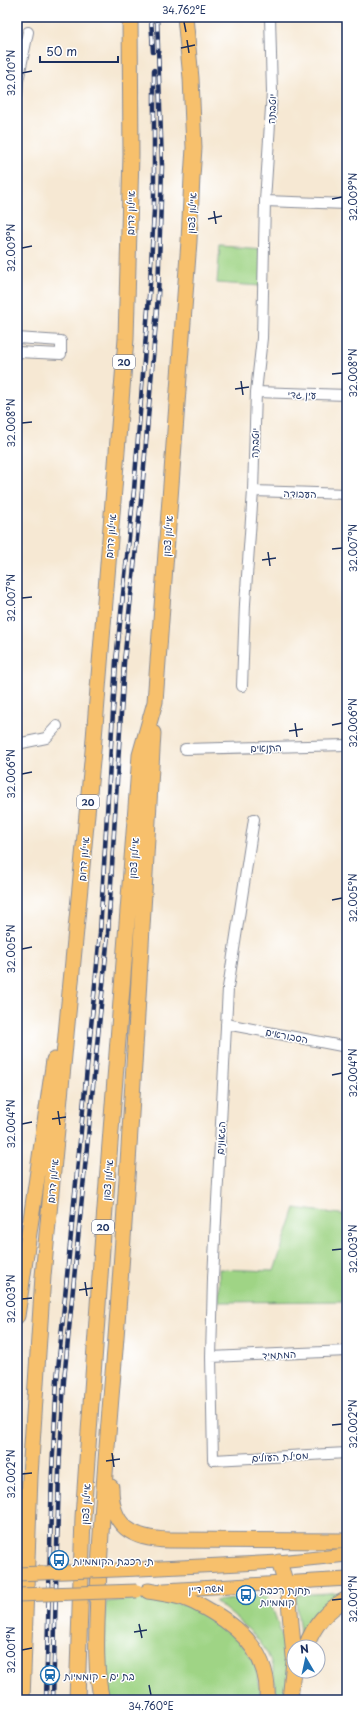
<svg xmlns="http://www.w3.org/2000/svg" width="364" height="1717" font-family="'Playpen Sans','Playpen Sans Hebrew',sans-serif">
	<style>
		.green { fill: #9fd485; stroke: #5d8272 }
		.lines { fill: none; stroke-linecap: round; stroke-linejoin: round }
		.minor-casing { stroke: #888c98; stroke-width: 12 }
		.major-casing { stroke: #888c98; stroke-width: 15 }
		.highway-casing { stroke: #888c98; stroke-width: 17 }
		.minor { stroke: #fff; stroke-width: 10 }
		.major { stroke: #f7c06c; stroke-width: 13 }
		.highway { stroke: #f7c06c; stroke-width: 15 }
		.rail-casing { stroke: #1b2f5e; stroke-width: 4.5 }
		.rail { stroke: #fff; stroke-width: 3; stroke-dasharray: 9; stroke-linecap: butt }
		.major-bridge-casing { stroke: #888c98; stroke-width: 15; stroke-linecap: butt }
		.major-bridge { stroke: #f7c06c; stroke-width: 13 }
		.ticks { fill: none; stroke: #1b2f5e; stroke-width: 1.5 }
		.labels { text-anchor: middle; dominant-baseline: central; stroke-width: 3; stroke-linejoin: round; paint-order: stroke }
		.shield { fill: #fff; stroke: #5f6d8e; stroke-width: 1 }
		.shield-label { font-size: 9px; font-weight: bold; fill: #1b2f5e }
		.street-label { font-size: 10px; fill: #1b2f5e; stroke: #fff }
		.poi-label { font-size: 10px; fill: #1b2f5e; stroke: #fff; text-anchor: start }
		.neatline { fill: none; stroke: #1b2f5e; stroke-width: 1.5 }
		.ticks-label { font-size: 10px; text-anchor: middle; fill: #1b2f5e }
	</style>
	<rect width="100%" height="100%" fill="#fff"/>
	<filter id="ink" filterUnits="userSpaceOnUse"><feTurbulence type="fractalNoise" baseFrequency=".025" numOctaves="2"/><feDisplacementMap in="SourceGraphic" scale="8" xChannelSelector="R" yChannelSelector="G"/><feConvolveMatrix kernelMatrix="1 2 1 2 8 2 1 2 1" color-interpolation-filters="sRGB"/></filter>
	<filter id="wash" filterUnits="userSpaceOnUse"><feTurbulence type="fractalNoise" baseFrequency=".012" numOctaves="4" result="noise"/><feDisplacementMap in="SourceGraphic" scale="16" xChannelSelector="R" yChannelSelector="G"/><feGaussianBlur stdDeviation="0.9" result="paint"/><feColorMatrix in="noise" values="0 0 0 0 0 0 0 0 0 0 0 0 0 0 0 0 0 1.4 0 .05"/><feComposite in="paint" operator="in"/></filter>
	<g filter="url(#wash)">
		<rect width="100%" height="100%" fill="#f6e8d3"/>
		<path class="green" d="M 220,246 L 264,249 L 261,286 L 217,283 Z
			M 295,1208 L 347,1215 L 347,1301 L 219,1302 L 219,1269 L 274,1271 Z
			M 347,1592 C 322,1607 316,1613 301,1639 L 295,1595 Z
			M 267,1596 C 278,1619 289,1655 288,1682 C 287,1688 285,1694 284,1700 L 275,1700 C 275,1687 275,1672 270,1660 C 262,1637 233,1616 215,1601 Z
			M 147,1597 C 159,1600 172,1601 183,1605 C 194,1608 203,1614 213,1620 C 246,1641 259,1661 261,1700 L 109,1700 C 101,1671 103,1632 106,1602 Z"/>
	</g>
	<g filter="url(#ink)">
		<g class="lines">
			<g class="minor-casing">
				<path id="minor" d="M 17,95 L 18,81 L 28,32
					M 265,201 L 347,204
					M 17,338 L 61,341 L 61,354 L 17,352
					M 256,392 L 347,395
					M 253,491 L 347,494
					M 242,686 L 245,604 L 253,491 L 256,392 L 262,338 L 265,201 L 272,92 L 270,17
					M 17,744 L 46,738 L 57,726
					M 185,749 L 347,745
					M 254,819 L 228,988 L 213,1278 L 211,1357 L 213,1460 L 347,1453
					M 226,1024 L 347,1047
					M 211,1357 L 347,1351"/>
			</g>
			<g class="major-casing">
				<path id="major" d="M 140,1569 L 279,1562 L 347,1555
					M 164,1590 L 347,1579"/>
			</g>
			<g class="highway-casing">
				<path id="highway" d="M 17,1316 L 54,1060
					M 111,1487 C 111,1527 132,1539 169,1540 L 347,1541
					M 279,1562 L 288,1590 L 294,1657
					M 148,1591 C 160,1593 173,1595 184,1598 C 194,1601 203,1607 212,1612 C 245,1631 270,1659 267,1700
					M 306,1647 C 313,1626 328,1609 347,1599
					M 22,1700 L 30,1476 L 43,1276 L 93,751 L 126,339 L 131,155 L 130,17
					M 77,1700 L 83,1517 L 103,1234 L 140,755 L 155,702 L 189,241 L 192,177 L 194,148 L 191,78 L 185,17
					M 102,1700 C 94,1669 97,1626 98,1593 C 101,1512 108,1431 115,1350 C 131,1145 141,939 153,733
					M 290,1700 L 294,1661"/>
			</g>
			<use href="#minor" class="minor"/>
			<use href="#major" class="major"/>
			<use href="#highway" class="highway"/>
			<g class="rail-casing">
				<path id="rail" d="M 151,17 L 153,52
					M 46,1700 L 52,1472 L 57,1380 L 100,933 L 116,661 L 134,490 L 150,283 L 154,210 L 154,70
					M 53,1700 L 59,1472 L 64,1380 L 108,934 L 124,662 L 142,491 L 158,296 L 162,166 L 157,17"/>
			</g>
			<use href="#rail" class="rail"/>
			<g class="major-bridge-casing">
				<path id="major-bridge" d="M 17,1574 L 140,1569
					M 17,1595 L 137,1591"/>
			</g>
			<use href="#major-bridge" class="major-bridge"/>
		</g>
	</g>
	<path class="ticks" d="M 184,22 L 186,32M 187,40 L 189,53M 181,48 L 195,45M 22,73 L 32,71M 332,199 L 342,197M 214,211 L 216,224M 208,219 L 222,216M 22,248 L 32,246M 332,374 L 342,373M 241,381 L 243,395M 235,389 L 249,387M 22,423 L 32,422M 332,549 L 342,548M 268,552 L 270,566M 262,560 L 276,558M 22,598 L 32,597M 295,723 L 297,737M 332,725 L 342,723M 289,731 L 303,729M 22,774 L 32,772M 332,900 L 342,898M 22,949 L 32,947M 332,1075 L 342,1073M 58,1111 L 60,1125M 52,1119 L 66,1117M 22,1124 L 32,1122M 332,1250 L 342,1249M 85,1282 L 87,1296M 79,1290 L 93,1288M 22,1299 L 32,1298M 332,1425 L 342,1424M 112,1453 L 114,1467M 106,1461 L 120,1459M 22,1474 L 32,1473M 332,1600 L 342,1599M 139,1624 L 142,1638M 134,1632 L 147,1630M 22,1650 L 32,1648M 149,1685 L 151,1695"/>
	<defs>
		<g id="bus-ring" transform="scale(1)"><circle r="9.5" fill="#fff" stroke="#1f6fb2" stroke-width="1.5"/><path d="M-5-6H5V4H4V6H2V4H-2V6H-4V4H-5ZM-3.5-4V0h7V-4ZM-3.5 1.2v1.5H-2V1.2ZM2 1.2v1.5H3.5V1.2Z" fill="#1f6fb2"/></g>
		<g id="station-ring" transform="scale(1)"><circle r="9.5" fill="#fff" stroke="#1f6fb2" stroke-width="1.5"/><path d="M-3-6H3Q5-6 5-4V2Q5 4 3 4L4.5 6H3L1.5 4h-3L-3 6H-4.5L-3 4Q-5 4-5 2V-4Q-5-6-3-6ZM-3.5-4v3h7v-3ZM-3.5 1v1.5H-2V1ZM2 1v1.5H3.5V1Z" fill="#1f6fb2"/></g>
	</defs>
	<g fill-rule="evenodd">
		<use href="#bus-ring" x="59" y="1560"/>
		<use href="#bus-ring" x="246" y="1595"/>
		<use href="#station-ring" x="50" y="1675"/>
	</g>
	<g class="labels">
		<g class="shield">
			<rect x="113" y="355" width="22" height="14" rx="3"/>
			<rect x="77" y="795" width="22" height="14" rx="3"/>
			<rect x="92" y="1220" width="22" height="14" rx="3"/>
		</g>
		<g class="shield-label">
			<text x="124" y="362">20</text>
			<text x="88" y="802">20</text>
			<text x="103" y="1227">20</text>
		</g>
		<g class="street-label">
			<text transform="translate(271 109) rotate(-87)">יוטבתה</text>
			<text transform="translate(130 213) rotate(-89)">איילון דרום</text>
			<text transform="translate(191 213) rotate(-87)">איילון צפון</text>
			<text transform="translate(302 394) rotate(2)">עין גדי</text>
			<text transform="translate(254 443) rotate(-88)">יוטבתה</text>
			<text transform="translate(300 493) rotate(2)">העבודה</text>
			<text transform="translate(110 536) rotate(-85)">איילון דרום</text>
			<text transform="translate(167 536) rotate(-86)">איילון צפון</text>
			<text transform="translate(266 747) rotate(-2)">התנאים</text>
			<text transform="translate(133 858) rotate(-86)">איילון צפון</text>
			<text transform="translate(83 859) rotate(-85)">איילון דרום</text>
			<text transform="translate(287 1035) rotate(11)">הסבוראים</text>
			<text transform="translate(220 1138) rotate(-87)">הגאונים</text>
			<text transform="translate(107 1180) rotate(-85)">איילון צפון</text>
			<text transform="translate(52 1181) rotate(-84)">איילון דרום</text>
			<text transform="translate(279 1354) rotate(-3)">המתמיד</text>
			<text transform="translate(280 1456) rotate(-3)">מסילת העולים</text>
			<text transform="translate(85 1504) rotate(-87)">איילון צפון</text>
			<text transform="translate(206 1588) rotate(-3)">משה דיין</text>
		</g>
		<g class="poi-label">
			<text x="73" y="1560">ת. רכבת הקוממיות</text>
			<text x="260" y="1589">תחנת רכבת<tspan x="260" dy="12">קוממיות</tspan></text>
			<text x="64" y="1675">בת ים - קוממיות</text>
		</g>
	</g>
	<rect width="364" height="1717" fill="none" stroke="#fff" stroke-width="44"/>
	<g transform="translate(306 1659) rotate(351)"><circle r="19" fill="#ffffff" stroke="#a4acbf"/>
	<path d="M0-3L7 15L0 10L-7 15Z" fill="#1f6fb2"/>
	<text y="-6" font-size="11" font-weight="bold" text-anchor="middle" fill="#1b2f5e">N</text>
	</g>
	<path d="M40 56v6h78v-6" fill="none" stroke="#1b2f5e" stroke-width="2"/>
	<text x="46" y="56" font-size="12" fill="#1b2f5e" stroke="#ffffff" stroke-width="3" paint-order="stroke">50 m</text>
	<rect x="22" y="22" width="320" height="1673" class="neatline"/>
	<g class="ticks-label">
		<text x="184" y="14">34.762°E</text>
		<text transform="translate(11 73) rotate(-90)" y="4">32.010°N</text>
		<text transform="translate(353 197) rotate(-90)" y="4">32.009°N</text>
		<text transform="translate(11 248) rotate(-90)" y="4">32.009°N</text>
		<text transform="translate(353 373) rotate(-90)" y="4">32.008°N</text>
		<text transform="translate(11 423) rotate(-90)" y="4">32.008°N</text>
		<text transform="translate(353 548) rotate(-90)" y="4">32.007°N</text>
		<text transform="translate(11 598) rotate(-90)" y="4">32.007°N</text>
		<text transform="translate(353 723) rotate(-90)" y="4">32.006°N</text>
		<text transform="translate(11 774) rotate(-90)" y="4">32.006°N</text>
		<text transform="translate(353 898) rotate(-90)" y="4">32.005°N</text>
		<text transform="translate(11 949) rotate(-90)" y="4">32.005°N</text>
		<text transform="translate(353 1073) rotate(-90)" y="4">32.004°N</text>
		<text transform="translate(11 1124) rotate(-90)" y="4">32.004°N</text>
		<text transform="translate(353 1249) rotate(-90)" y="4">32.003°N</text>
		<text transform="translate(11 1299) rotate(-90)" y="4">32.003°N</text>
		<text transform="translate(353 1424) rotate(-90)" y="4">32.002°N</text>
		<text transform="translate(11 1474) rotate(-90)" y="4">32.002°N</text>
		<text transform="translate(353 1599) rotate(-90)" y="4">32.001°N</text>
		<text transform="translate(11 1650) rotate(-90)" y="4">32.001°N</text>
		<text x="151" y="1710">34.760°E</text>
	</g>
</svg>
